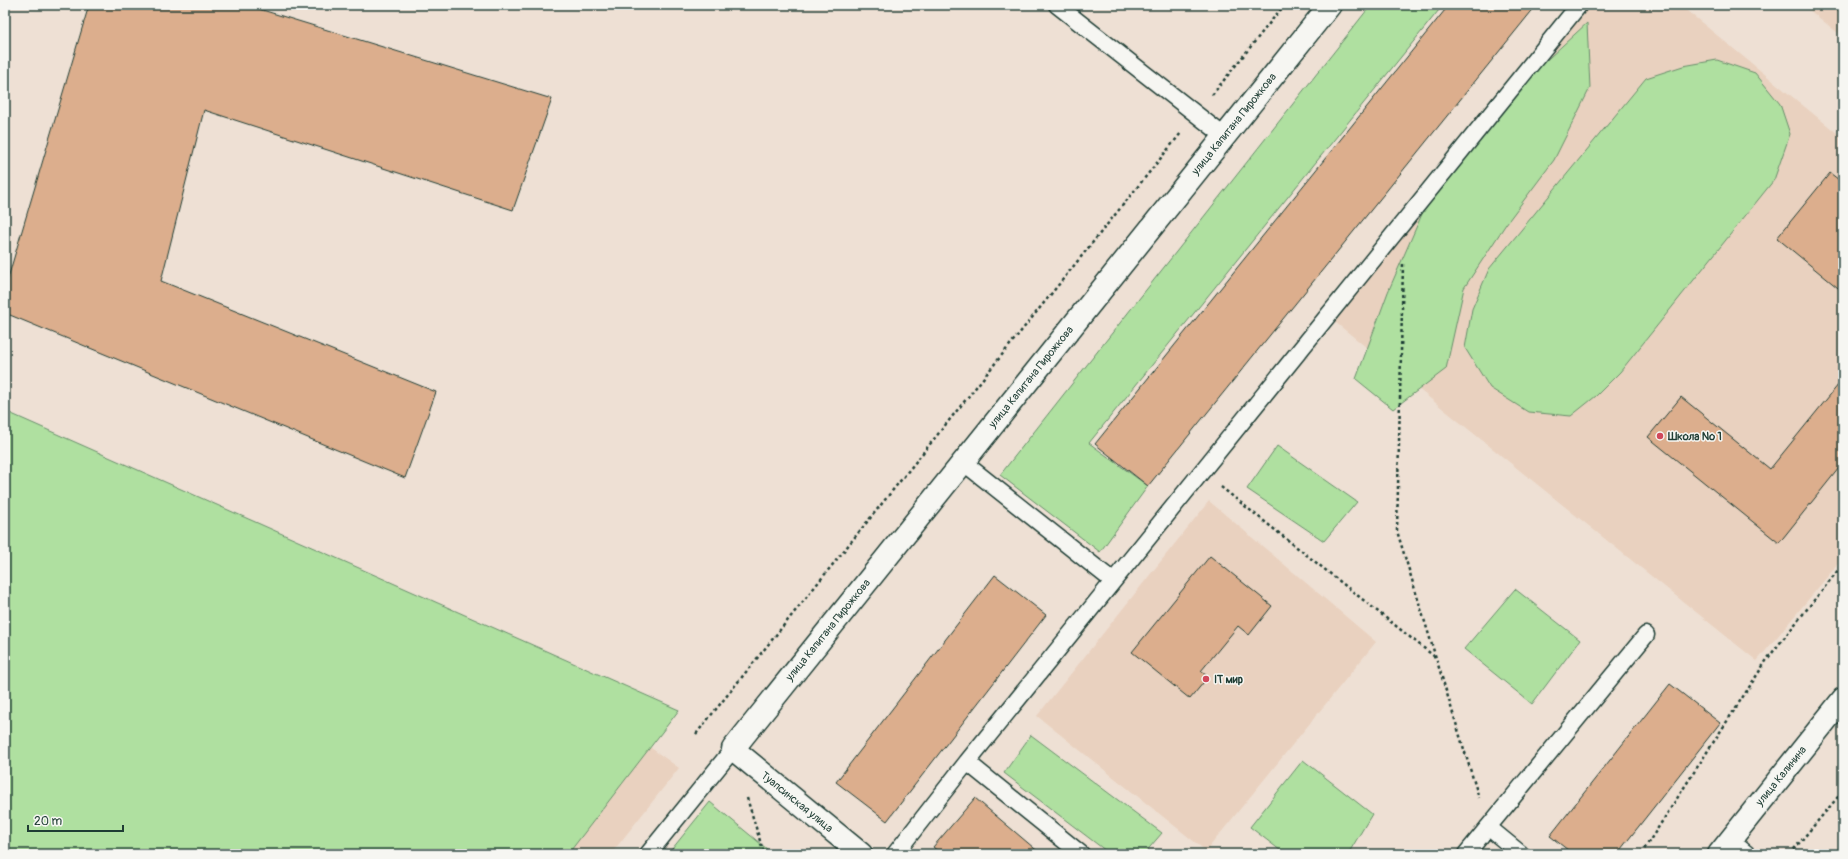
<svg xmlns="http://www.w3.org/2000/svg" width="1848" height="859" font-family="Pangolin,sans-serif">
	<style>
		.built { fill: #e9d1bf }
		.green { fill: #afe0a0; stroke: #678e6a }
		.building { fill: #dcae8d; stroke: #1f3d34 }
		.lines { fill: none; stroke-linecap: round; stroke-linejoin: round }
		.service-casing { stroke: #1f3d34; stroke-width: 19 }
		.minor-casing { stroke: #1f3d34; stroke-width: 25 }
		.secondary-casing { stroke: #1f3d34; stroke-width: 25 }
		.path { stroke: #1f3d34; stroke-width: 2.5; stroke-dasharray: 3 3; stroke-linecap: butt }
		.service { stroke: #f6f6f2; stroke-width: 16 }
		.minor { stroke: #f6f6f2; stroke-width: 22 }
		.secondary { stroke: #f6f6f2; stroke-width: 22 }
		.poi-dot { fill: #d1495b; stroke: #f6f6f2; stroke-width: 1.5 }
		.labels { text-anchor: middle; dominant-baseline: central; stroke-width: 3; stroke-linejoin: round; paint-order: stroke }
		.street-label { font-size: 11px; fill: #1f3d34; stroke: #f6f6f2 }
		.poi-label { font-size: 11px; font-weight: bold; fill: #1f3d34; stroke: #f6f6f2; text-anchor: start }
	</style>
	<rect width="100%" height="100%" fill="#eee0d4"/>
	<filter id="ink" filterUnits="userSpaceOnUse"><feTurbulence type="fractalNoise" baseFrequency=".025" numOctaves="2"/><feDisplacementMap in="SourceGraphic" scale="8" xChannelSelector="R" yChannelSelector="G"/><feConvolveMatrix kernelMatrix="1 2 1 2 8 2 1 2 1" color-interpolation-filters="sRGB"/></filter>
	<g filter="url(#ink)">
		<path class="built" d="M 1574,5 L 1680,5 L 1843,138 L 1843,558 L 1757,661 L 1325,314 Z
			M 1803,5 L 1843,5 L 1843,37 Z
			M 1209,501 L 1376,642 L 1206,851 L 1037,716 Z
			M 644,743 L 679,768 L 611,854 L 555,854 Z"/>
		<path class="green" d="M 1371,5 L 1443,5 L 1089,443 L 1148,486 L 1100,552 L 1000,475 Z
			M 1587,23 L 1590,88 L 1554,160 L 1506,224 L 1464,288 L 1446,369 L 1393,409 L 1356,379 L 1388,292 L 1429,198 L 1513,91 Z
			M 1717,60 L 1755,73 L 1780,104 L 1790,134 L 1774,180 L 1620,372 L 1596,396 L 1571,416 L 1528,412 L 1490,388 L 1465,348 L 1472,309 L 1489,269 L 1646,78 L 1683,66 Z
			M 5,411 L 679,710 L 568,854 L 5,854 Z
			M 1277,446 L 1357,502 L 1324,541 L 1247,489 Z
			M 1515,589 L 1580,640 L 1532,704 L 1464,649 Z
			M 1031,735 L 1162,833 L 1144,854 L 1110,854 L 1004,773 Z
			M 1303,760 L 1372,814 L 1348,854 L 1285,854 L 1250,827 Z
			M 710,802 L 773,854 L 668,854 Z"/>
		<path class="building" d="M 89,5 L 246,5 L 552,99 L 513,210 L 204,110 L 161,281 L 436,392 L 405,478 L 5,313 L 5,288 Z
			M 1449,5 L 1533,5 L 1535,7 L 1148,486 L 1095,444 Z
			M 1830,173 L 1843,183 L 1843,292 L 1777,238 Z
			M 1843,379 L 1843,463 L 1779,543 L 1648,437 L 1681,397 L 1770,469 Z
			M 1210,556 L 1272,606 L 1249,635 L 1238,626 L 1201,671 L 1208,677 L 1190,699 L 1132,652 Z
			M 995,575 L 1046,615 L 887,821 L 836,782 Z
			M 1670,684 L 1720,723 L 1617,854 L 1573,854 L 1550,836 Z
			M 975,798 L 1041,854 L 941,854 L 933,847 Z"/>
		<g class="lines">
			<g class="service-casing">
				<path id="service" d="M 1057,5 L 1224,136
					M 963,462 L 1113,581
					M 1488,827 L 1521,854
					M 1730,840 L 1747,854
					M 648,854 L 733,749
					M 895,854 L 967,762
					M 1081,854 L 967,762 L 1579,5
					M 1466,854 L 1646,635"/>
			</g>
			<g class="minor-casing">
				<path id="minor" d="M 861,854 L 733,749 L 1330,5"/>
			</g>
			<g class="secondary-casing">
				<path id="secondary" d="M 1719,854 L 1843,699"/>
			</g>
			<path class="path" d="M 1212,95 L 1284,5
				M 1403,264 L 1397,531 L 1479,798
				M 1221,487 L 1435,657
				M 696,734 L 1181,133
				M 747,798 L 764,854
				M 1641,854 L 1768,658 L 1843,564
				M 1790,854 L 1843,791"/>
			<use href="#service" class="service"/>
			<use href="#minor" class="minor"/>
			<use href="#secondary" class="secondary"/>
		</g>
	</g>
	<g class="poi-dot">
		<circle cx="1660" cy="436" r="4"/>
		<circle cx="1206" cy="679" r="4"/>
	</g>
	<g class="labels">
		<g class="street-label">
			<text transform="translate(1234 124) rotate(-51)">улица Капитана Пирожкова</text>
			<text transform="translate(1031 377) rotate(-51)">улица Капитана Пирожкова</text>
			<text transform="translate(828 630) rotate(-51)">улица Капитана Пирожкова</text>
			<text transform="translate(1781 776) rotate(-51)">улица Калинина</text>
			<text transform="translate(797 802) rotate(39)">Туапсинская улица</text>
		</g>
		<g class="poi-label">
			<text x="1668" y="436">Школа № 1</text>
			<text x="1214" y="679">IT мир</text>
		</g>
	</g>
	<rect width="1848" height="859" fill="none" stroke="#f6f6f2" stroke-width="20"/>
	<rect x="10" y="10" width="1828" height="839" fill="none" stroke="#1f3d34" stroke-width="1.5" filter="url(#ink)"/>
	<path d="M28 825v6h95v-6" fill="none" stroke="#1f3d34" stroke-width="2"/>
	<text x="34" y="825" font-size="12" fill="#1f3d34" stroke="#f6f6f2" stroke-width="3" paint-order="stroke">20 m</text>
</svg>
